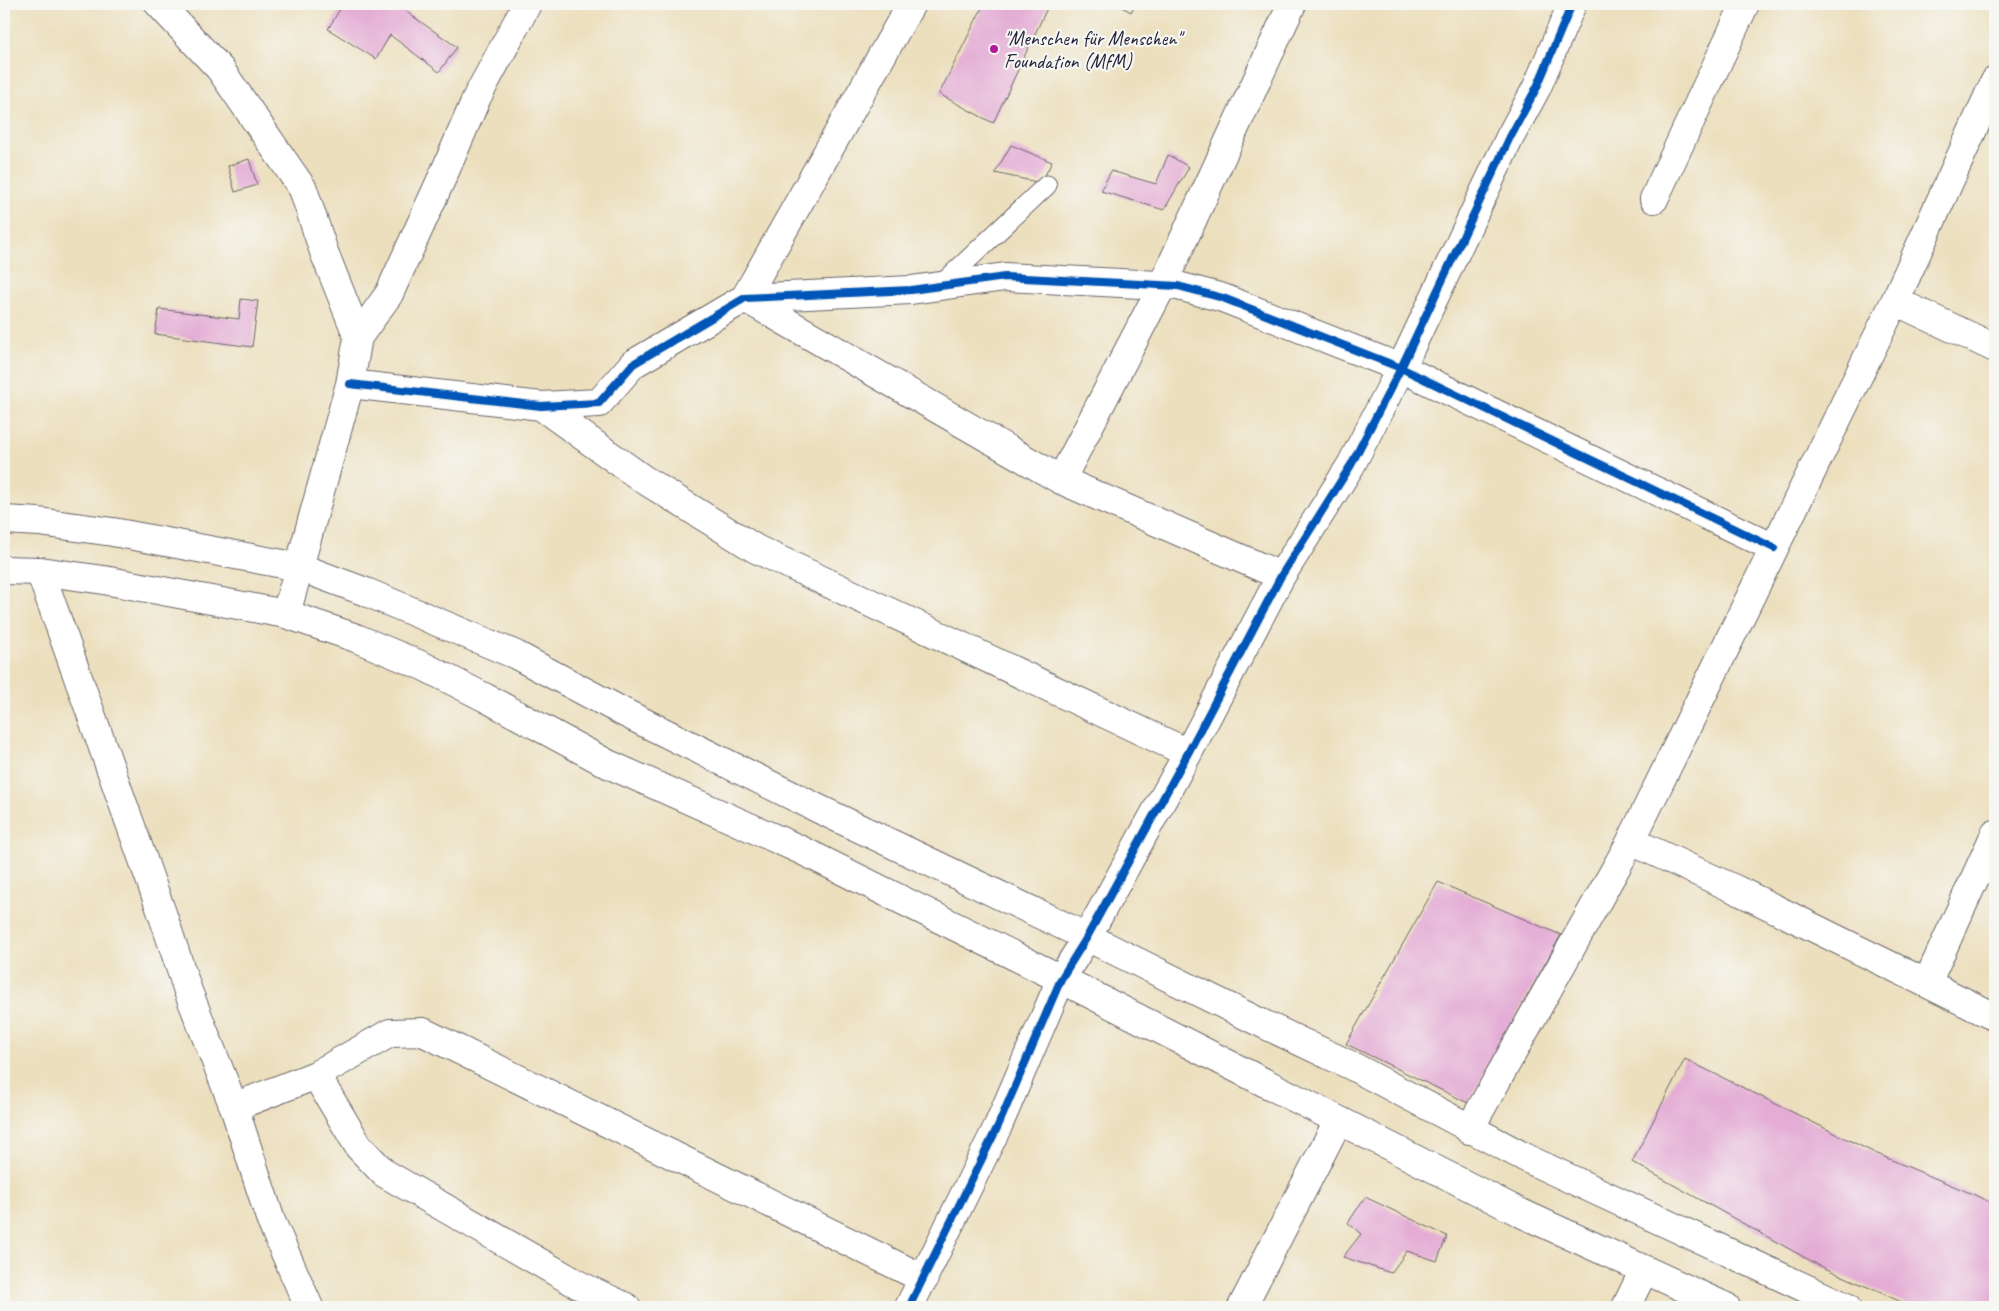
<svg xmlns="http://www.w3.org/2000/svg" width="1999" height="1311" font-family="Caveat,sans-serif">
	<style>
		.building { fill: #e4add5 }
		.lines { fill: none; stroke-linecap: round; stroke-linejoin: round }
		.service-casing { stroke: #696468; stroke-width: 21 }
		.minor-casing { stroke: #696468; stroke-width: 30 }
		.secondary-casing { stroke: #696468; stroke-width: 30 }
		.service { stroke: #fff; stroke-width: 19 }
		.minor { stroke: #fff; stroke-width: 28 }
		.secondary { stroke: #fff; stroke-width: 28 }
		.cycleway-casing { stroke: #f6f6f2; stroke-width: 11 }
		.cycleway { stroke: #0057b8; stroke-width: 8 }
		.poi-dot { fill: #b5179e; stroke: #f6f6f2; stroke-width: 2 }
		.labels { text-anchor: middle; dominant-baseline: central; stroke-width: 4.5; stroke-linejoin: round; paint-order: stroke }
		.poi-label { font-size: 20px; fill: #22223b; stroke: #f6f6f2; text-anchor: start }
	</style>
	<rect width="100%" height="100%" fill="#f6f6f2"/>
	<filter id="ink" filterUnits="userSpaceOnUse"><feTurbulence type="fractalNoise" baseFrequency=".02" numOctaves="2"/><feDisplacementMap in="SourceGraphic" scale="10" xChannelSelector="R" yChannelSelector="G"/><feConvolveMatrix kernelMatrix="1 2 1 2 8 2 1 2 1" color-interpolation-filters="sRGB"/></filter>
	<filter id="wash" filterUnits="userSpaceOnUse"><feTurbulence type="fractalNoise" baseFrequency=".0096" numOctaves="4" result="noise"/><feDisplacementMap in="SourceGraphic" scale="20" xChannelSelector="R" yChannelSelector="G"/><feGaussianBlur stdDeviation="1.12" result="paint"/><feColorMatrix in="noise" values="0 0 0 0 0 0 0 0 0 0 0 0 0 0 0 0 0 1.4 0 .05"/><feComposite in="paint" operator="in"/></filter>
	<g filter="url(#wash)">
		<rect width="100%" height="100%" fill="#ecdfbd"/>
		<g id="blocks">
			<path class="building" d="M 343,4 L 395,4 L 457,47 L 439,72 L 390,35 L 376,59 L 328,29 Z
				M 984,4 L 1049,4 L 993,123 L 939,94 Z
				M 1116,4 L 1136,4 L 1131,12 Z
				M 1011,145 L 1052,162 L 1041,183 L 995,173 Z
				M 1168,155 L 1189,167 L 1164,210 L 1101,191 L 1111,171 L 1156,184 Z
				M 249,159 L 257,185 L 235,192 L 228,166 Z
				M 241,299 L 258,301 L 252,347 L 155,334 L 159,309 L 239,319 Z
				M 1438,882 L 1561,935 L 1468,1103 L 1346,1044 Z
				M 1685,1059 L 1875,1153 L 1975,1195 L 1995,1205 L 1995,1307 L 1913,1307 L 1820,1266 L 1632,1162 Z
				M 1365,1197 L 1447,1236 L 1437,1261 L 1407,1251 L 1391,1273 L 1343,1257 L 1361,1234 L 1348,1223 Z"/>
		</g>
	</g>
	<g filter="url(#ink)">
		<use href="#blocks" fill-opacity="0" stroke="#696468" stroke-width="1"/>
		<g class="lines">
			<g class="service-casing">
				<path id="service" d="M 940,286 L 1047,185"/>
			</g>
			<g class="minor-casing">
				<path id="minor" d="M 159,4 L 220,69 L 303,189 L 324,252 L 358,337 L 350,384 L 286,614
					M 911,4 L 745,298 L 1061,480 L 1281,576
					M 1654,199 L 1745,4
					M 1895,301 L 1995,348
					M 358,337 L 389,294 L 446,169 L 477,97 L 527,4
					M 350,384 L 541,406 L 599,403 L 633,364 L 745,298 L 911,290 L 1005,277 L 1178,286 L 1223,298 L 1401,368 L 1774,548
					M 541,406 L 643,479 L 756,549 L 1188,753
					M 1061,480 L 1162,286 L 1292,4
					M 40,571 L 162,913 L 188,991 L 234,1107 L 271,1221 L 309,1307
					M 1631,841 L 1739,891 L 1995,1017
					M 1927,983 L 1995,834
					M 316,1075 L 359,1147 L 384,1173 L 579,1285 L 626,1307
					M 234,1107 L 316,1075 L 390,1033 L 423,1032 L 924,1279
					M 1469,1130 L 1631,841 L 1895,301 L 1995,81
					M 909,1307 L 998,1126 L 1061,979 L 1087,937 L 1188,753 L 1281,576 L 1351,465 L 1401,368 L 1510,137 L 1537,87 L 1572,4
					M 1242,1307 L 1338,1121
					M 1626,1307 L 1644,1270"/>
			</g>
			<g class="secondary-casing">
				<path id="secondary" d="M 4,520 L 39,522 L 113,532 L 299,567 L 366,592 L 516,655 L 625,713 L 821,810 L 1087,937 L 1257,1021 L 1352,1066 L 1532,1161 L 1846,1307
					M 4,570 L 40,571 L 104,580 L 286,614 L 356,638 L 423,666 L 486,698 L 608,764 L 801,850 L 1061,979 L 1521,1213 L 1726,1307"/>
			</g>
			<use href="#service" class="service"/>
			<use href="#minor" class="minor"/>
			<use href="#secondary" class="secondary"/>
			<g class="cycleway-casing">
				<path id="cycleway" d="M 350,384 L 541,406 L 599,403 L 633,364 L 745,298 L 911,290 L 1005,277 L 1178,286 L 1223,298 L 1401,368 L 1774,548
					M 909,1307 L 998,1126 L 1061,979 L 1087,937 L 1188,753 L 1281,576 L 1351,465 L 1401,368 L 1510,137 L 1537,87 L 1572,4"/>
			</g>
			<use href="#cycleway" class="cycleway"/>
		</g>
	</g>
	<circle class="poi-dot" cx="994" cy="49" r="5"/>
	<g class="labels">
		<g class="poi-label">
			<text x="1004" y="38">"Menschen für Menschen"<tspan x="1004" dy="23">Foundation (MfM)</tspan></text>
		</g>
	</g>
	<rect width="1999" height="1311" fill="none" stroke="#f6f6f2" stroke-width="20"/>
</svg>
